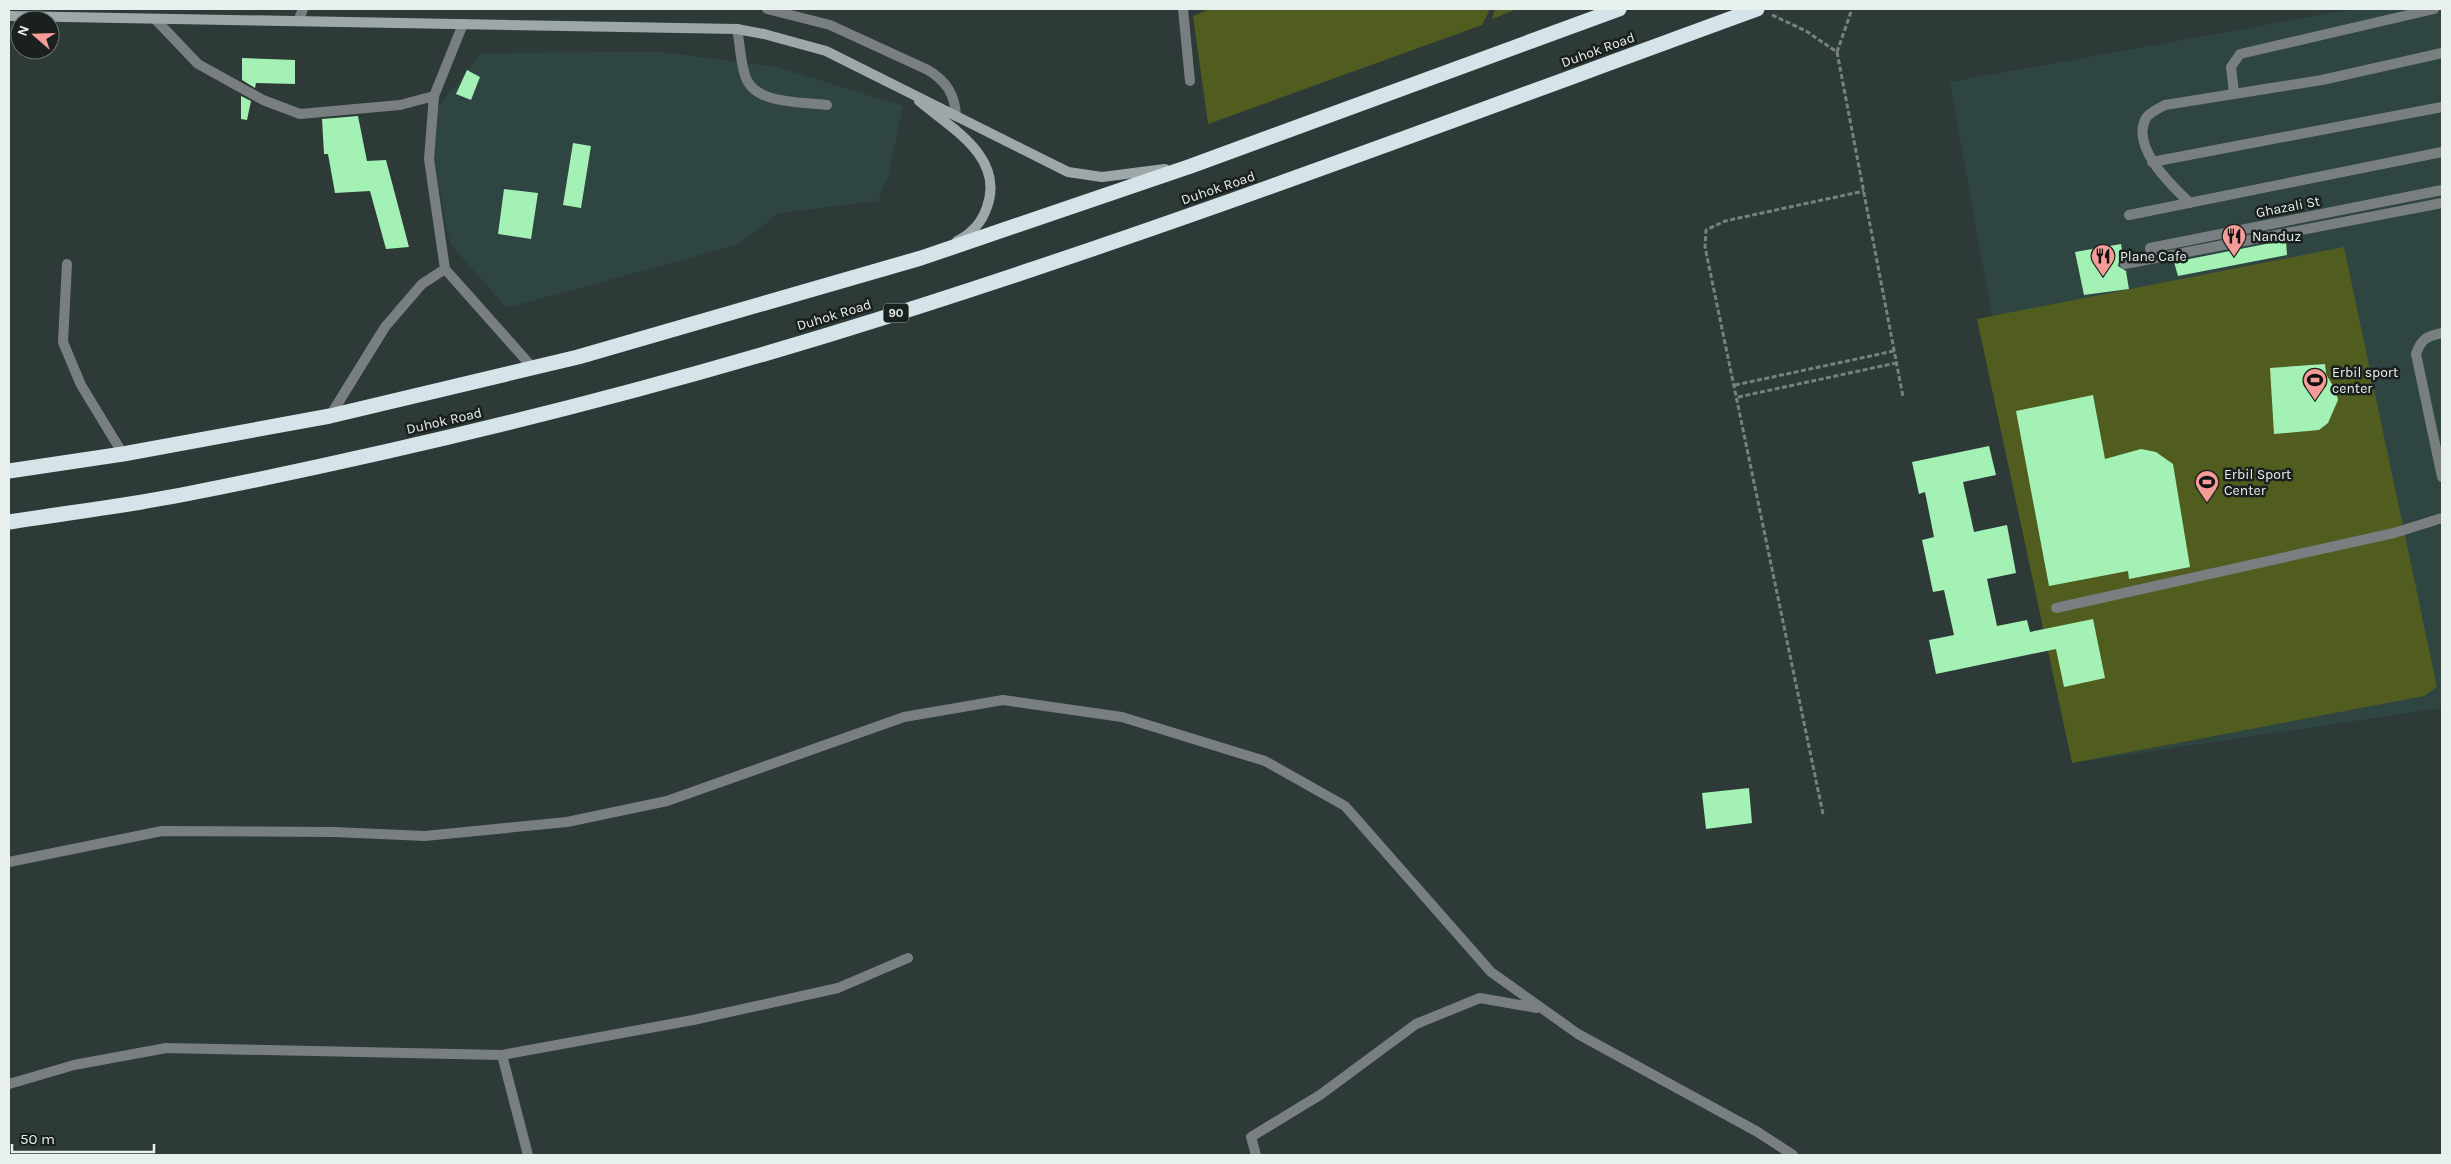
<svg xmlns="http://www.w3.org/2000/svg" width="2451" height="1164" font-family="Karla,sans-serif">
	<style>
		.built { fill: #2f4541 }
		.green { fill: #515d1f }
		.building { fill: #a3f1b5 }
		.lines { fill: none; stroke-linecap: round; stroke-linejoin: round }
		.path { stroke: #77827f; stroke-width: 3; stroke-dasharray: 5 2.5; stroke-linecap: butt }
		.lane { stroke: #797f81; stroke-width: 10 }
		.street { stroke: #797f81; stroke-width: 10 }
		.secondary { stroke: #9ea8ab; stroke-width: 10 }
		.highway { stroke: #d4e4e8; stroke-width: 15 }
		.labels { text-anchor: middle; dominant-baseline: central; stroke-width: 5; stroke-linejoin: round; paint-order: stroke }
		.shield { fill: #1a201e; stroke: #aab2b0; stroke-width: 1 }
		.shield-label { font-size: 12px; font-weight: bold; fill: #e8f0ee }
		.street-label { font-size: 14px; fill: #e8f0ee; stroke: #1a201e }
		.poi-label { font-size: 14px; fill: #e8f0ee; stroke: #1a201e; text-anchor: start }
	</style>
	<rect width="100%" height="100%" fill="#2d3a37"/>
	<path class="built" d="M 2353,9 L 2442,9 L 2442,708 L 2072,763 L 1950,82 Z
		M 661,52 L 777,67 L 903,106 L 889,174 L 878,201 L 779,213 L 737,245 L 507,308 L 450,244 L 426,122 L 481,53 Z"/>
	<path class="green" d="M 1210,9 L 1490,9 L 1482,25 L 1208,124 L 1193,16 Z
		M 1495,9 L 1517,9 L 1492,19 Z
		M 2344,247 L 2437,687 L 2424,696 L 2072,763 L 1977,319 Z"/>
	<path class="building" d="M 242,58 L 295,60 L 295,84 L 256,83 L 255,88 L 242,80 Z
		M 467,70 L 480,77 L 471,100 L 456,94 Z
		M 241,96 L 251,101 L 247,120 L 241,119 Z
		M 358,116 L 367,161 L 386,160 L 409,247 L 386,249 L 370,191 L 335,193 L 328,154 L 324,154 L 322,119 Z
		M 573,143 L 591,146 L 581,208 L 563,205 Z
		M 504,189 L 538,193 L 531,239 L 498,234 Z
		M 2286,240 L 2287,255 L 2178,276 L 2174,262 Z
		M 2121,244 L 2123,257 L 2119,261 L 2118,266 L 2126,271 L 2129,289 L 2084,295 L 2075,252 Z
		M 2325,364 L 2326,374 L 2336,391 L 2338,400 L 2328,423 L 2319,430 L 2274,434 L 2270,368 Z
		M 2093,395 L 2105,459 L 2141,449 L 2156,452 L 2173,464 L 2190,567 L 2129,579 L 2128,571 L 2049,586 L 2016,411 Z
		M 1989,446 L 1996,475 L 1963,482 L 1974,532 L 2007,525 L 2016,573 L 1987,579 L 1997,626 L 2027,620 L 2030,632 L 2093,619 L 2105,678 L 2064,687 L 2056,649 L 1936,674 L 1929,640 L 1954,635 L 1944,590 L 1933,592 L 1922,540 L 1934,537 L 1925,492 L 1919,494 L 1912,462 Z
		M 1749,788 L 1752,823 L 1706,829 L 1702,793 Z"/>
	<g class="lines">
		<path class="path" d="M 1772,15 L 1806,31 L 1837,52 L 1852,9
			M 1837,52 L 1903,397
			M 1735,385 L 1894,351
			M 1738,397 L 1896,363
			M 1823,814 L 1705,247 L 1706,230 L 1725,221 L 1864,191"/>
		<path class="lane" d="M 767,9 L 830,25 L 928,70 C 946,81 955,94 956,116
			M 155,19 L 198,64 L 263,100 L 300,114 L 400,105 L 434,96
			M 298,21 L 303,9
			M 463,24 L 434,96 L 429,159 L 445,269 L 533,368
			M 737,29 C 740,43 741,71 748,82 C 760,104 804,102 827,105
			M 2234,93 L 2231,67 L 2240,54 L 2434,9
			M 2152,162 L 2442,107
			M 2190,203 C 2172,186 2130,147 2146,118 C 2149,113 2159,108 2165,105 L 2322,80 L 2442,53
			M 2129,215 L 2442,152
			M 67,264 L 63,342 L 81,385 L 123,454
			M 2442,333 C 2427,336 2421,339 2416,354 L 2442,477
			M 330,416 L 385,327 L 422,284 L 445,269
			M 2056,608 L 2394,533 L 2442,518"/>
		<path class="street" d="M 1183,9 L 1190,81
			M 2153,259 L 2150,248 L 2442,190
			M 2125,264 L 2442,203
			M 9,862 L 162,831 L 334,832 L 425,836 L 567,822 L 667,801 L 904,717 L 1003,700 L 1122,717 L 1265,761 L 1345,806 L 1491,972 L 1578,1034 L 1756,1131 L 1793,1155
			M 502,1055 L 528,1155
			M 9,1084 L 74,1065 L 166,1048 L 502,1055 L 693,1020 L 838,988 L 908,958
			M 1256,1155 L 1251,1137 L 1320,1095 L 1416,1024 L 1480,998 L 1537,1008"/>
		<path class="secondary" d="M 9,16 L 737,29 L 764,34 L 826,51 L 1068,172 L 1102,177 L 1165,169
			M 919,101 C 951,128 1005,157 987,207 C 982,222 971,234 957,241"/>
		<path class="highway" d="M 9,471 L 123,454 L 330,416 L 578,357 L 921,258 L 1191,166 L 1619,9
			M 9,522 C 66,513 124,506 181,495 C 400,452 618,399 831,334 C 1144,238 1450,121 1757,9"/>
	</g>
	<defs>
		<g id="restaurant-pin" transform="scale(1.25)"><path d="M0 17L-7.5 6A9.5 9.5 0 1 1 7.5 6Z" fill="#f59b98" stroke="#1a201e"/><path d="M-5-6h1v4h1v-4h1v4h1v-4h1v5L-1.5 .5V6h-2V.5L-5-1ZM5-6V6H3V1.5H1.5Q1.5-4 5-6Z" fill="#111"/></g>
		<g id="stadium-pin" transform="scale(1.25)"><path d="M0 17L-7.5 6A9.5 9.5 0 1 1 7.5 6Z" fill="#f59b98" stroke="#1a201e"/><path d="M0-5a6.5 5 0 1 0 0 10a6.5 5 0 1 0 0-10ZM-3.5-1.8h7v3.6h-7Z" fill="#111"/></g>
	</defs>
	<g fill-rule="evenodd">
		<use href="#restaurant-pin" x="2234" y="236"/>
		<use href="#restaurant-pin" x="2103" y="256"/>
		<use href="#stadium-pin" x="2315" y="380"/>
		<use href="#stadium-pin" x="2207" y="482"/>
	</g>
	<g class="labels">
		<rect class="shield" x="883.5" y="303.5" width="25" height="19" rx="4"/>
		<g class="shield-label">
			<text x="896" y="313">90</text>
		</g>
		<g class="street-label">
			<text transform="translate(1598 50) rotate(-20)">Duhok Road</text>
			<text transform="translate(1218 188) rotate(-19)">Duhok Road</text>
			<text transform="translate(2288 207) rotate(-11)">Ghazali St</text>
			<text transform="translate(834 315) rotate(-17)">Duhok Road</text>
			<text transform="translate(444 421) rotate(-13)">Duhok Road</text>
		</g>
		<g class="poi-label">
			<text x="2252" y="236">Nanduz</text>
			<text x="2120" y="256">Plane Cafe</text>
			<text x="2332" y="372">Erbil sport<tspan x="2332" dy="16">center</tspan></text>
			<text x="2224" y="474">Erbil Sport<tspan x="2224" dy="16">Center</tspan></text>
		</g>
	</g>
	<rect width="2451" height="1164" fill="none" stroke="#e8f0ee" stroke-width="20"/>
	<g transform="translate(35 35) rotate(290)"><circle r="24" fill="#1a201e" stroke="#6c7371"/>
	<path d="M0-4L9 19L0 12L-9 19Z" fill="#f59b98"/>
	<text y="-8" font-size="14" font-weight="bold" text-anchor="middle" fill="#e8f0ee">N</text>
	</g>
	<path d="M12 1144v8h142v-8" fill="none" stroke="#e8f0ee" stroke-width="2.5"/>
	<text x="20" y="1144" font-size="15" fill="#e8f0ee" stroke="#1a201e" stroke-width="4" paint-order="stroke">50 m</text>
</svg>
